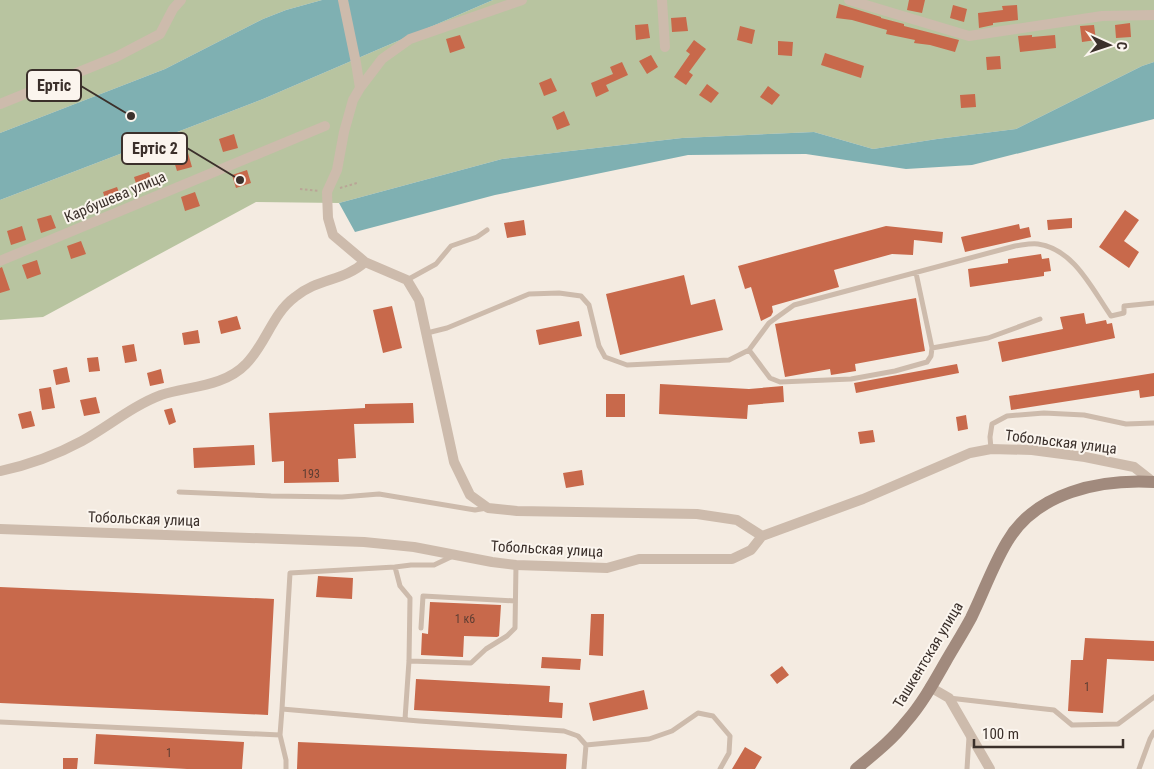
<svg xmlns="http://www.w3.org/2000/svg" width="1154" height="769" font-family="'Roboto Condensed',sans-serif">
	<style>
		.green { fill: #b8c4a0 }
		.water { fill: #7fb0b2 }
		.building { fill: #c8694b }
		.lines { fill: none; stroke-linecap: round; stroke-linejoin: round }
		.path { stroke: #b9a596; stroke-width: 2; stroke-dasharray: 2.5 2.5; stroke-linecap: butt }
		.lane { stroke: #cdbbac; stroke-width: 5 }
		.street { stroke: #cdbbac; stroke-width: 10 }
		.secondary { stroke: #a18a7d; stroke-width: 12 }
		.labels { text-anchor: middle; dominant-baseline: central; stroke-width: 4; stroke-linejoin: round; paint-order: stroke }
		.number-label { font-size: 12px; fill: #5e3e33 }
		.street-label { font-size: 15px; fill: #3b302b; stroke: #fbf5ee }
		.leader { fill: none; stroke: #3b302b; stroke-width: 2 }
		.callout-dot { fill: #3b302b; stroke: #fbf5ee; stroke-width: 2 }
		.callout { fill: #fbf5ee; stroke: #3b302b; stroke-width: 2 }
		.callout-label { font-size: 16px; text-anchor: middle; font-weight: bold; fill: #3b302b }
	</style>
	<rect width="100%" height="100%" fill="#f4ebe1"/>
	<path class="green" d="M 0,0 L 322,0 L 286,10 L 263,19 L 165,69 L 0,133 Z
		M 493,0 L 1154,0 L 1154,62 L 1142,66 L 1016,129 L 937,139 L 873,149 L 814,132 L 682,138 L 502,159 L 339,203 L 256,202 L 43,317 L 0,320 L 0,200 L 263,99 Z"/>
	<path class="water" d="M 322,0 L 493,0 L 263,99 L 0,200 L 0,133 L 165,69 L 263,19 L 286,10 Z
		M 1154,62 L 1154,119 L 972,165 L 906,169 L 806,154 L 688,155 L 495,195 L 355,232 L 339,203 L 502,159 L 682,138 L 814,132 L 873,149 L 937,139 L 1016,129 L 1142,66 Z"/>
	<path class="building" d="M 909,0 L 925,0 L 922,13 L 907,10 Z
		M 839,4 L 881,17 L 881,18 L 904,24 L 904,26 L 959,40 L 955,52 L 930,45 L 914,43 L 915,40 L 886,34 L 887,30 L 852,20 L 836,18 Z
		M 953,5 L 967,9 L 964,22 L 950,18 Z
		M 1017,5 L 1018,20 L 993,23 L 993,25 L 979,28 L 978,13 L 1003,10 L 1002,6 Z
		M 686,17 L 688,31 L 672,32 L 671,18 Z
		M 1130,23 L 1131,37 L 1116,38 L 1115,25 Z
		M 648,24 L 650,38 L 636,40 L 635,25 Z
		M 1094,25 L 1096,40 L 1082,42 L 1080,26 Z
		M 740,26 L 755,30 L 752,44 L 737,40 Z
		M 460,35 L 465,48 L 450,53 L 446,39 Z
		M 1032,35 L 1032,37 L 1055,35 L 1056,48 L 1020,52 L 1018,36 Z
		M 694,40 L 706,49 L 689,72 L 693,75 L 686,85 L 674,77 L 690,54 L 686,51 Z
		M 778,41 L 793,42 L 792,56 L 778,55 Z
		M 825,53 L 864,66 L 861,78 L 821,65 Z
		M 651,55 L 658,67 L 647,74 L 639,61 Z
		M 1000,56 L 1001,69 L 987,70 L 986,57 Z
		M 622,62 L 628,75 L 606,85 L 609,91 L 596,97 L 591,83 L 613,74 L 610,67 Z
		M 551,78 L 557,91 L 544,96 L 539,83 Z
		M 707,84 L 719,93 L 711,103 L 699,95 Z
		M 768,86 L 780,95 L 772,105 L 760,97 Z
		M 975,94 L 976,107 L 961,108 L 960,95 Z
		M 564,111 L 570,125 L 557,130 L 552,117 Z
		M 234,134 L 238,148 L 223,152 L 219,139 Z
		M 188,153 L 192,167 L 177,171 L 173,158 Z
		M 247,170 L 251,183 L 236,188 L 232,175 Z
		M 149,172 L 153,186 L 138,190 L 134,177 Z
		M 117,187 L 122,201 L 107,205 L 103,192 Z
		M 195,192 L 200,206 L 185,211 L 181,197 Z
		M 1125,210 L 1139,220 L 1124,241 L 1139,252 L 1129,268 L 1099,247 Z
		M 51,215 L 56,228 L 41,233 L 37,219 Z
		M 1072,218 L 1072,228 L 1048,230 L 1047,220 Z
		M 524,220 L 526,235 L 507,238 L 504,223 Z
		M 1019,224 L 1020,229 L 1029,227 L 1031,237 L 965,252 L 961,237 Z
		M 22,226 L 26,240 L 11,245 L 7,231 Z
		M 886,226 L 943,232 L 942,243 L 914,240 L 913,255 L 892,254 L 834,270 L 839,287 L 772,306 L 773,312 L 771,316 L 761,321 L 751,287 L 745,289 L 738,266 Z
		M 81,241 L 86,254 L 71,259 L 67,246 Z
		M 1041,254 L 1042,259 L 1049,258 L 1051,271 L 1044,272 L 1044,276 L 970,287 L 968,269 L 1008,263 L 1008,259 Z
		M 37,260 L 41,274 L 27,279 L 22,265 Z
		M 2,267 L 10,290 L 0,293 L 0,268 Z
		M 684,275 L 691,305 L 715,299 L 723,330 L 620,355 L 606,294 Z
		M 916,298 L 925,351 L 855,364 L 856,371 L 831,375 L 830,369 L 785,377 L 775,324 Z
		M 392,306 L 402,348 L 383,353 L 373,310 Z
		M 1084,313 L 1086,324 L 1106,320 L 1107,324 L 1112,323 L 1115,338 L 1002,362 L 998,342 L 1063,329 L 1060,317 Z
		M 237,316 L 241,329 L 221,334 L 218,321 Z
		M 579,321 L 582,336 L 539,345 L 536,330 Z
		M 198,330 L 200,343 L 184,345 L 182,333 Z
		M 134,344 L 137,361 L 125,363 L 122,346 Z
		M 98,357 L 100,371 L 89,372 L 87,358 Z
		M 957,364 L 959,373 L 856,393 L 854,383 Z
		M 67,367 L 70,382 L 56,385 L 53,370 Z
		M 161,369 L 164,383 L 150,386 L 147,373 Z
		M 1154,373 L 1154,396 L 1140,398 L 1139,390 L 1011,410 L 1009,396 Z
		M 660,384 L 749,389 L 783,386 L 784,402 L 748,405 L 747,419 L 659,414 Z
		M 51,387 L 55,408 L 42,410 L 39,389 Z
		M 606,394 L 625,394 L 625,417 L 606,417 Z
		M 96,397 L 100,413 L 84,416 L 80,400 Z
		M 413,403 L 414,423 L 354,424 L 356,458 L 338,459 L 339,482 L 284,483 L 284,461 L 272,462 L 269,413 L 365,408 L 365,404 Z
		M 172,408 L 176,422 L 169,425 L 164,410 Z
		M 31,411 L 35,426 L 22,429 L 18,414 Z
		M 966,415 L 968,429 L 958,431 L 956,417 Z
		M 873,430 L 875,442 L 860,444 L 858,432 Z
		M 254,445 L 255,465 L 194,468 L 193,448 Z
		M 582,470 L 584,485 L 566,488 L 563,473 Z
		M 318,576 L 353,578 L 352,599 L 316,597 Z
		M 0,587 L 274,599 L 268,715 L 0,703 Z
		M 430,602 L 501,605 L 499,636 L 497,637 L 464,636 L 463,657 L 421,655 L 422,633 L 428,634 Z
		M 591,614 L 604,614 L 603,656 L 589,655 Z
		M 1085,638 L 1154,641 L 1154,661 L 1107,659 L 1103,713 L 1068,711 L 1071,660 L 1083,660 Z
		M 542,657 L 581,659 L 580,670 L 541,668 Z
		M 782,666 L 789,675 L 777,684 L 770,675 Z
		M 416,679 L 550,686 L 549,702 L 563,703 L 562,718 L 414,710 Z
		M 644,690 L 648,709 L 593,721 L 589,703 Z
		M 96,734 L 244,742 L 242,769 L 187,769 L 94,764 Z
		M 298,742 L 567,754 L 566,769 L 297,769 Z
		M 745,747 L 762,757 L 755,769 L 732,769 Z
		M 63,758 L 78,758 L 77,769 L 63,769 Z"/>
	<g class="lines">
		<path class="path" d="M 340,188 L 357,183
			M 300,189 L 319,191"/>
		<path class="lane" d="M 407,280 L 436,264 L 451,246 L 477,237 L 487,230
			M 427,333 L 447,328 L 529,294 L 559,293 L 581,296 L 589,305 L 599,346 L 605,357 L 627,365 L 729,360 L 749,350 L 769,323 L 794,305 L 1015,246 C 1023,245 1031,243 1038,244 C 1074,249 1092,289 1111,316 L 1124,313 L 1124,306 L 1154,303
			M 932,348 L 988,338 L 1040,319
			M 749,350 L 770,378 L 780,382 L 851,379 L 895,371 L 927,362 L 931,356 L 932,348 L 916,273
			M 991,449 L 990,437 L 992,424 L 1007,416 L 1044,413 L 1084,415 L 1126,424 L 1154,423
			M 179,492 L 271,496 L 342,497 L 379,494 L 475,510 L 487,508
			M 395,567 L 411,565 L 434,565 L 453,556
			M 421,628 L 423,596 L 515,601
			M 409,661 L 471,663 L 486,649 L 507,636 L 515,628 L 516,565
			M 949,698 L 1054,710 L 1072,725 L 1118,724 L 1154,697
			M 282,709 L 280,735 L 286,760 L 286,769
			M 405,719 L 409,661 L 410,598 L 400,586 L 395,567 L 290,573 L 282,709 L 419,721 L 564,731 L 578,736 L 586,745 L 584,769
			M 0,722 L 280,735
			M 586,745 L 649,739 L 672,731 L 698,713 L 713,716 L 730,736 L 729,753 L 720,769
			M 967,769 L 969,737
			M 1139,769 L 1150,739 L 1154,732"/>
		<path class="street" d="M 343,0 L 356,63 L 360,88
			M 522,0 L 410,39 L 382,59 L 360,88 L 353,100 L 344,132 L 337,170 L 327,192 L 328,218 L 333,235 L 365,262 L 407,280 L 419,300 L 454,462 L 470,495 L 488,508 L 517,511 L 697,514 L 737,520 L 762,536
			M 662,0 L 665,47
			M 849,0 L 969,36 L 1102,16 L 1154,15
			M 0,104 L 116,57 L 160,34 L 173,9 L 181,0
			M 0,261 L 325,126
			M 0,471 C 29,465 56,455 82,441 C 109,426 132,406 161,395 C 189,386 224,387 246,364 C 266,344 272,314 295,297 C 318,278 344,281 365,262
			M 0,529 L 364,542 L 414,547 L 492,562 L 516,565 L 607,568 L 639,559 L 732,559 L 751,550 L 762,536 L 863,499 L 970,453 L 991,449 L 1032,450 L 1085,457 L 1134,467 L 1152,481
			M 930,687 L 949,698 L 990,769"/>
		<path class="secondary" d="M 856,769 C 874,754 892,740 906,722 C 922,704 934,682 946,661 C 954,647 963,633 971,618 C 983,594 992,567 1007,542 C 1036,492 1100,479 1154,482"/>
	</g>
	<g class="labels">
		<g class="number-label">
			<text x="311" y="474">193</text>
			<text x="465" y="619">1 к6</text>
			<text x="1087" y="687">1</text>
			<text x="169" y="753">1</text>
		</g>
		<g class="street-label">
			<text transform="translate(115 197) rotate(-23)">Карбушева улица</text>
			<text transform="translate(1061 442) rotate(7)">Тобольская улица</text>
			<text transform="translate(144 519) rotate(2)">Тобольская улица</text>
			<text transform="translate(547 549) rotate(3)">Тобольская улица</text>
			<text transform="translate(928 655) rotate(-59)">Ташкентская улица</text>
		</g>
	</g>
	<path class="leader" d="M131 116L81 86M240 180L187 148"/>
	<g class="callout-dot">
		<circle cx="131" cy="116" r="5"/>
		<circle cx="240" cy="180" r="5"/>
	</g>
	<g class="callout">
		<rect x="27" y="70" width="54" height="31" rx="5"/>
		<rect x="122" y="133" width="65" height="31" rx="5"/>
	</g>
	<g class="callout-label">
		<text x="54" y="91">Ертіс</text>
		<text x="155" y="154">Ертіс 2</text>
	</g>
	<g transform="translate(1109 45) rotate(93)" stroke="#fbf5ee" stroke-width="4" paint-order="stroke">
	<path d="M0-4L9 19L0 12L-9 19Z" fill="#3b302b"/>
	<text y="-8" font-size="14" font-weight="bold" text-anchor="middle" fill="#3b302b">С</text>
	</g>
	<path d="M974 739v8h149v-8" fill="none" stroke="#3b302b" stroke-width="2.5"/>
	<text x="982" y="739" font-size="15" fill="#3b302b" stroke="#fbf5ee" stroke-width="4" paint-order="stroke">100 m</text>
</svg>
